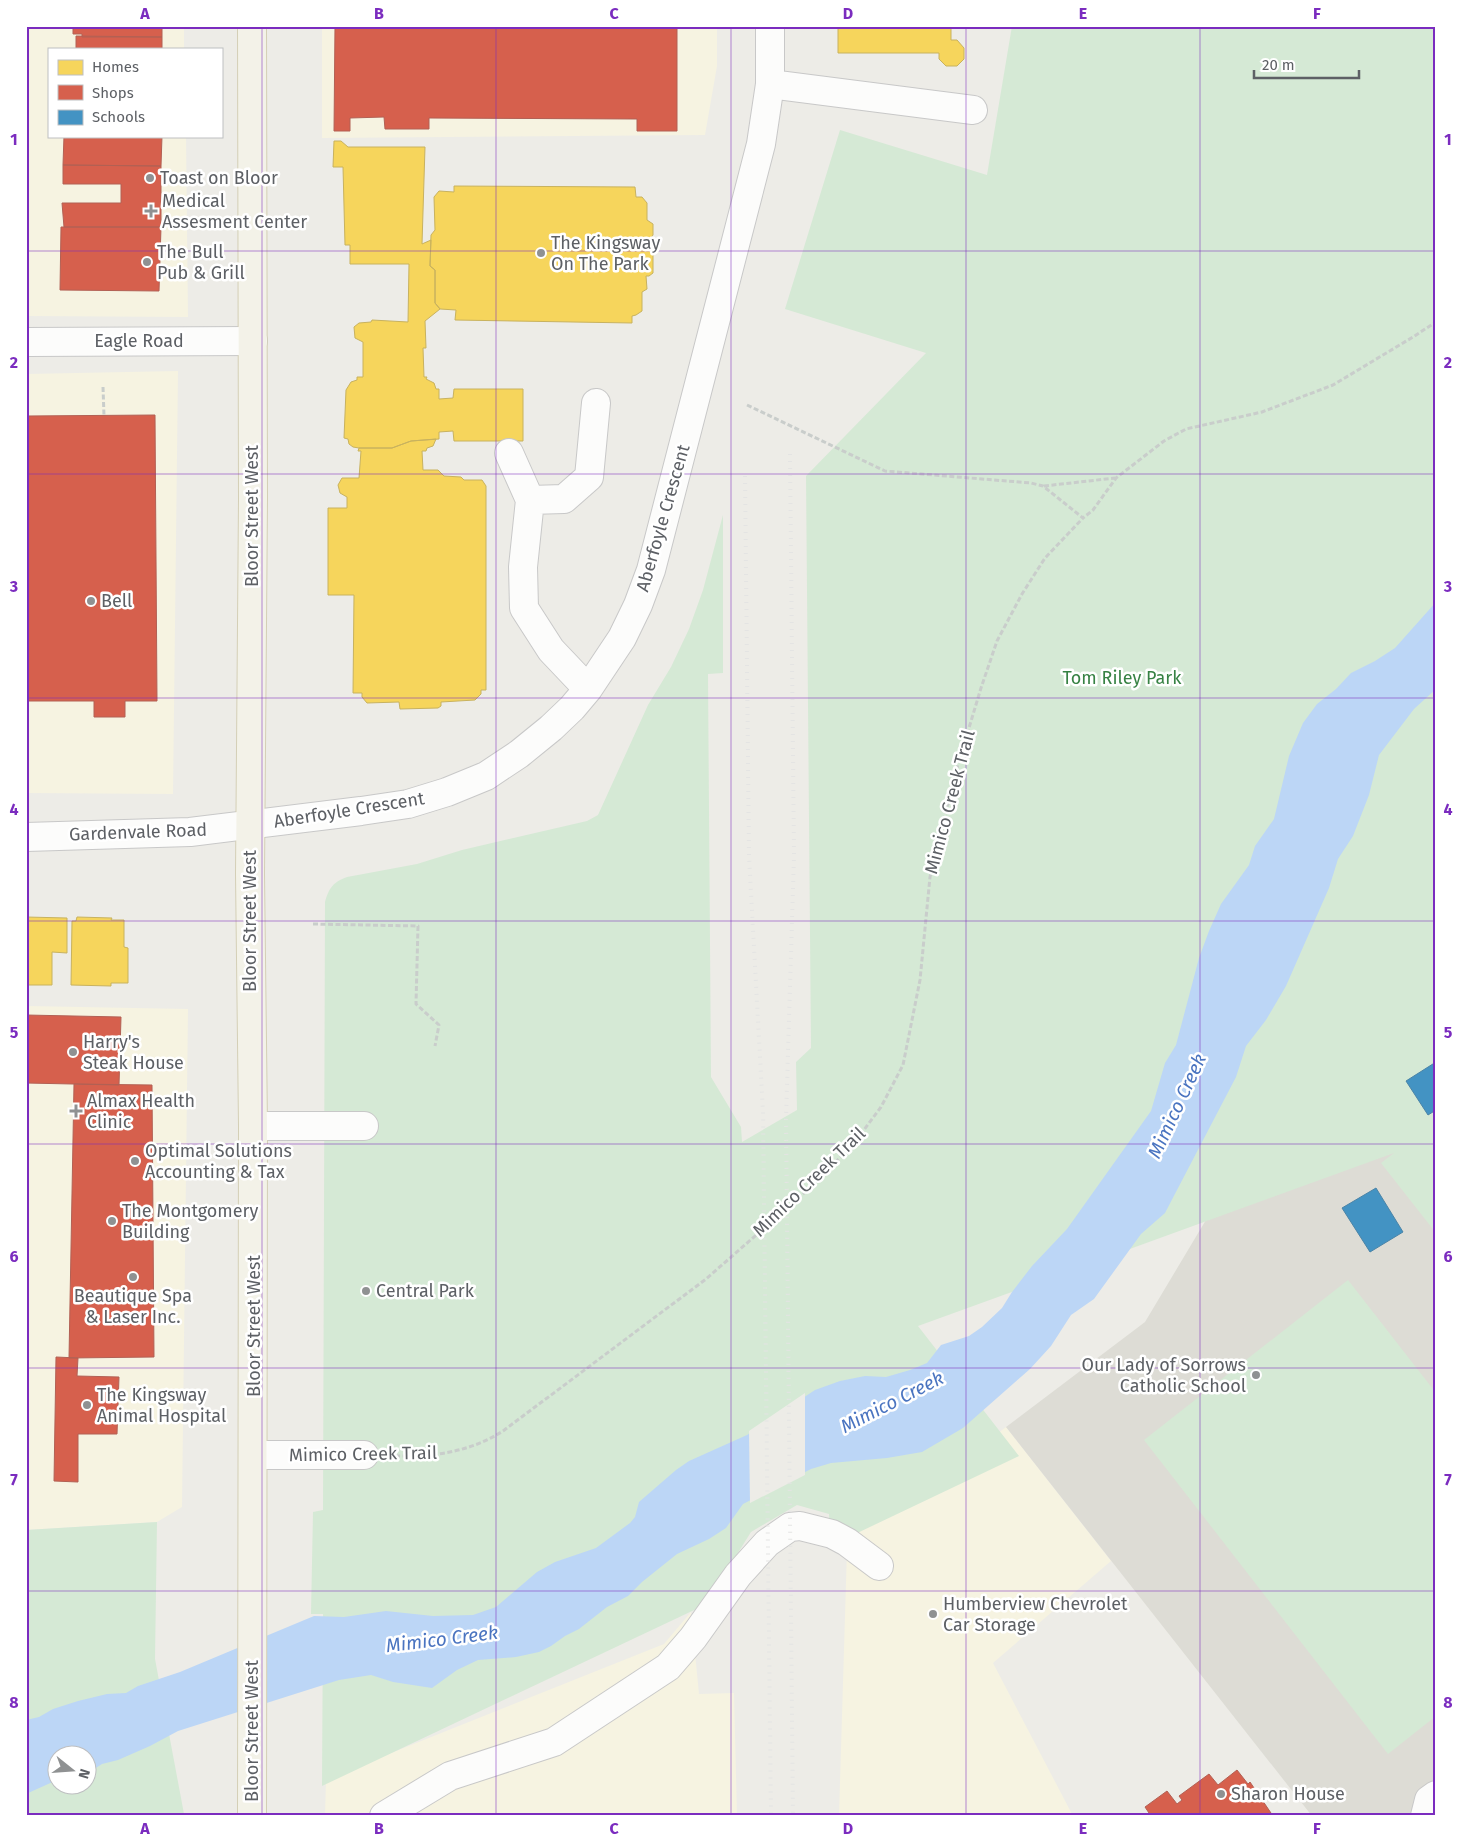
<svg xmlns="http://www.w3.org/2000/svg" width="1462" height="1842" font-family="'Fira Sans',sans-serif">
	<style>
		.commercial { fill: #f6f3e1 }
		.education { fill: #dddcd5 }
		.green { fill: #d5e9d5; fill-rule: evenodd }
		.water { fill: #bcd6f6 }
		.pier { fill: #edece7 }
		.homes { fill: #f6d55c; stroke: #c8b25f }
		.shops { fill: #d6604d; stroke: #b26054 }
		.schools { fill: #4393c3; stroke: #4b84a7 }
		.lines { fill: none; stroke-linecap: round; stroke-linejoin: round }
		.minor-casing { stroke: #c8c8c8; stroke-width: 30 }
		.major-casing { stroke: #d4cfb6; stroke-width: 30 }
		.path { stroke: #c9cdcb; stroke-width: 3; stroke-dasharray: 5 2.5; stroke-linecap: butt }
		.minor { stroke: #fcfcfb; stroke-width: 28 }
		.major { stroke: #f3f2e8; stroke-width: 28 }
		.rail { stroke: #e4e4e3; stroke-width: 4; stroke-dasharray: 1 6; stroke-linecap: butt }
		.grid { fill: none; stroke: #7b2cbf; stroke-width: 1; stroke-opacity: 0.55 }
		.poi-dot { fill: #8f9192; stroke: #fff; stroke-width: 2 }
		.labels { text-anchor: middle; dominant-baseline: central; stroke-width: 5; stroke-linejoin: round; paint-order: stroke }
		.poi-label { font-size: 18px; fill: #5d6065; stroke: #fff; text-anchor: start }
		.street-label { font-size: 18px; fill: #5d6065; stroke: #fff }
		.park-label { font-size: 18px; fill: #378244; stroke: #fff }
		.water-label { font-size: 19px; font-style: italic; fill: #4a74c0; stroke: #fff }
		.neatline { fill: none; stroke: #7b2cbf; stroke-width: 2 }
		.grid-label { font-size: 16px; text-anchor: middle; font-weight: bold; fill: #7b2cbf }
	</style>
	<rect width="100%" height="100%" fill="#edece7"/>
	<path class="commercial" d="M 26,26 L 184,26 L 184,49 L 49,49 L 49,136 L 186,136 L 188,317 L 26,316 Z
		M 322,26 L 717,26 L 717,66 L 705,135 L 322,138 Z
		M 178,371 L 173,794 L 26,793 L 26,374 Z
		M 26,1006 L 188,1009 L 182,1507 L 157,1522 L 26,1530 Z
		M 1006,1427 L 1111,1561 L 993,1663 L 1073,1816 L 839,1816 L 848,1516 L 899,1508 Z
		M 691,1612 L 699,1694 L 734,1693 L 737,1816 L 325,1816 L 326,1779 L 664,1644 Z"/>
	<path class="education" d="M 1436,835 L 1436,1816 L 1312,1816 L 1006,1427 L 1145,1322 Z"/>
	<path class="green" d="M 1012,26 L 1436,26 L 1436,1233 L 1381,1163 L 1394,1153 L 918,1326 L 1019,1456 L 830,1546 L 829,1514 L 797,1505 L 751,1532 L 726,1572 L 726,1595 L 322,1786 L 323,1614 L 311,1614 L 313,1512 L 323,1510 L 325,902 C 329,888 333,882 347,877 L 417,864 L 462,850 L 587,821 L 598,815 L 648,705 L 671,667 L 689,629 L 703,590 L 723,515 L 723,673 L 708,674 L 711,1077 L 741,1127 L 742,1142 L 797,1110 L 796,1062 L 811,1048 L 806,476 L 926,353 L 785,309 L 840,130 L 987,175 Z
		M 1348,1280 L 1436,1393 L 1436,1716 L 1388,1754 L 1144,1440 Z
		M 157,1522 L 155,1659 L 184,1814 L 180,1816 L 26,1816 L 26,1530 ZM 58,1754 L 88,1754 L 88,1784 L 58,1784 Z"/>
	<path class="water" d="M 1436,602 L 1436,689 L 1414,709 L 1379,755 L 1369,795 L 1353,836 L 1338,859 L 1329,888 L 1286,986 L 1266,1020 L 1246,1046 L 1236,1077 L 1165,1213 L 1141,1234 L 1094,1299 L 1071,1315 L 1051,1346 L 1030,1369 L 963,1428 L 922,1452 L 887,1458 L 831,1463 L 811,1469 L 743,1504 L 726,1528 L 709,1539 L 677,1554 L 642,1582 L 628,1596 L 607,1607 L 579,1629 L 565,1636 L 551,1646 L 539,1652 L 516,1657 L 478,1660 L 457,1670 L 432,1688 L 393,1682 L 371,1675 L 339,1680 L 178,1731 L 150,1746 L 118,1760 L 102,1764 L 88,1773 L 88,1754 L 58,1754 L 57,1780 L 26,1794 L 26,1720 L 39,1717 L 53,1709 L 78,1701 L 107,1694 L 126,1693 L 138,1686 L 180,1672 L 314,1616 L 344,1617 L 386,1611 L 433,1616 L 473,1615 L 496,1607 L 537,1572 L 555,1562 L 596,1548 L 630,1523 L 635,1517 L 639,1502 L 676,1470 L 689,1461 L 747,1435 L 815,1390 L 840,1381 L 865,1376 L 886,1377 L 910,1370 L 927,1363 L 941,1345 L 969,1336 L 982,1327 L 1002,1308 L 1012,1292 L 1032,1266 L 1067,1229 L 1151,1111 L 1165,1063 L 1176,1045 L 1199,958 L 1209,931 L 1221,904 L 1249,865 L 1255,846 L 1274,819 L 1289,756 L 1303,723 L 1317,704 L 1336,689 L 1351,673 L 1375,661 L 1395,648 Z"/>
	<path class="pier" d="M 805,1393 L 805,1475 L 750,1503 L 749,1431 Z"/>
	<path class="homes" d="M 838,26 L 951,26 L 951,40 L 957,40 L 964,48 L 964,59 L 957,66 L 946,66 L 939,59 L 939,53 L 838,53 Z
		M 334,141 L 341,141 L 348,147 L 425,147 L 422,244 L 431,240 L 430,266 L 435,270 L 435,303 L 440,309 L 425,321 L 426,348 L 423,348 L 424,377 L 427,377 L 426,379 L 434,383 L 436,389 L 439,389 L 439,399 L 453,398 L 454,389 L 523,389 L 523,441 L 454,441 L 453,431 L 439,432 L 439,439 L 411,441 L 392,448 L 359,448 L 353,447 L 349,444 L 348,439 L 344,438 L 346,390 L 351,382 L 357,380 L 357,377 L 363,377 L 363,342 L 355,338 L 354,327 L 359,323 L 371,322 L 372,320 L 408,322 L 409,264 L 350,264 L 350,245 L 345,245 L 343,167 L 333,167 Z
		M 454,186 L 635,187 L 636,197 L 642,197 L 647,203 L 647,220 L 653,224 L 653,235 L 650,239 L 650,251 L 653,255 L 653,273 L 649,276 L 646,276 L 647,289 L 642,292 L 642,311 L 636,315 L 632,316 L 632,323 L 455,320 L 456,310 L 440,309 L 435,303 L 435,270 L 430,266 L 431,235 L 435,230 L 434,197 L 439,191 L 454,192 Z
		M 436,439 L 433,446 L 427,448 L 426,451 L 422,451 L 423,470 L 438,470 L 444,476 L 461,477 L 464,480 L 482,480 L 486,486 L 486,690 L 481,690 L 481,694 L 475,700 L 441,702 L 441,706 L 438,708 L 400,709 L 399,702 L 367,703 L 362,697 L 362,693 L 353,693 L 354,595 L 328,595 L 328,508 L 347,508 L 347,497 L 340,493 L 338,485 L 342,478 L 359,478 L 361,451 L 358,451 L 359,448 L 392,448 L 411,441 Z
		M 26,917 L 67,918 L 67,953 L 52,952 L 52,985 L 26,985 Z
		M 77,917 L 112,918 L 111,920 L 124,920 L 124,947 L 128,948 L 128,983 L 111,983 L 111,986 L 71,985 L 72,921 L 76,921 Z"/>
	<path class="shops" d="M 73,26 L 162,26 L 162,37 L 82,37 L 82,34 L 73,34 Z
		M 335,26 L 677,26 L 677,131 L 637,131 L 637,119 L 429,118 L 429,129 L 385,129 L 384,117 L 350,118 L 350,131 L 334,131 Z
		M 76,36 L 162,37 L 162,49 L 76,49 Z
		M 64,136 L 162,136 L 161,166 L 63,165 Z
		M 63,165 L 161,166 L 161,227 L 64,227 L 62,203 L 121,203 L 121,184 L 63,184 Z
		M 61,227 L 161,227 L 159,291 L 60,290 Z
		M 155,415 L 157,701 L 125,701 L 125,717 L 94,717 L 94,701 L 28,701 L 27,416 Z
		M 26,1015 L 121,1017 L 119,1085 L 26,1083 Z
		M 74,1084 L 152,1085 L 154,1357 L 69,1358 Z
		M 56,1357 L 78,1358 L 77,1376 L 119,1377 L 117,1434 L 78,1434 L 78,1482 L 54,1481 Z
		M 1237,1770 L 1248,1784 L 1250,1782 L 1273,1816 L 1151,1816 L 1145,1807 L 1167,1791 L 1177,1804 L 1182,1800 L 1179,1796 L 1209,1774 L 1218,1785 Z"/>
	<path class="schools" d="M 1436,1062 L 1436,1110 L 1428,1115 L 1406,1081 Z
		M 1376,1188 L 1403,1232 L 1370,1252 L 1342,1208 Z"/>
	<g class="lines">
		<g class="minor-casing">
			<path id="minor" d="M 770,84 L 973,110
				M 26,342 L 253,341
				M 509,453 L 530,500 L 523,567 L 524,608 L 551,650 L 588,689
				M 530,500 L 564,499 L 589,477 L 596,403
				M 26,837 L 190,832 L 361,811 L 408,804 L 447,792 L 486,776 L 519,754 L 551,728 L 572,708 L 588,689 L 622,638 L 638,605 L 651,570 L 761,144 L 770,84 L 770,26
				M 253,1126 L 364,1126
				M 254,1455 L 364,1455
				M 384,1816 L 450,1776 L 554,1742 L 668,1667 L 693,1638 L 738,1575 L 767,1543 L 790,1527 L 800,1526 L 832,1534 L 847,1542 L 879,1566
				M 1425,1816 L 1429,1800 L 1436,1795"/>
		</g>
		<g class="major-casing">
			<path id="major" d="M 252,26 L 253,499 L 250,874 L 253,1126 L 252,1816"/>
		</g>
		<path class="path" d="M 103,387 L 104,416
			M 747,405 L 885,471 L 1031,483 L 1043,486 L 1083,518 L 1093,510 L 1116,478 L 1164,441 L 1186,429 L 1262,412 L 1333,385 L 1413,337 L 1436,322
			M 1044,486 L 1115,478
			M 313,924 L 418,926 L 416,1004 L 439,1025 L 435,1046
			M 395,1456 C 434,1457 470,1452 503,1431 L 706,1279 L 803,1194 L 852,1146 L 881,1107 L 903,1065 L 920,980 L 930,877 L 956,771 L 981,688 L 997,641 L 1022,594 L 1045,558 L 1083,518"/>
		<use href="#minor" class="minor"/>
		<use href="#major" class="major"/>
		<path class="rail" d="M 790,454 L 794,855 L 786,1119 L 793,1816
			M 745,476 L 749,856 L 763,1112 L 771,1816"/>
	</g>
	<path class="grid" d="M 262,26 L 262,1816M 496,26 L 496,1816M 731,26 L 731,1816M 966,26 L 966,1816M 1200,26 L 1200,1816M 26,251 L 1436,251M 26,474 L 1436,474M 26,698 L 1436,698M 26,921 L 1436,921M 26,1144 L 1436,1144M 26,1368 L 1436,1368M 26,1591 L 1436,1591"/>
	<g class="poi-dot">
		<circle cx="150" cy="178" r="5"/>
		<path d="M148.5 203.5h5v5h5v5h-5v5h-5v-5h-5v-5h5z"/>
		<circle cx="541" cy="253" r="5"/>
		<circle cx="147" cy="262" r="5"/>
		<circle cx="91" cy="601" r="5"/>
		<circle cx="73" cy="1052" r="5"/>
		<path d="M73.5 1103.5h5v5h5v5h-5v5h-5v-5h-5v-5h5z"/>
		<circle cx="135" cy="1161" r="5"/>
		<circle cx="112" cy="1221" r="5"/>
		<circle cx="133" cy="1277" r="5"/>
		<circle cx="366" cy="1291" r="5"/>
		<circle cx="1256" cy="1375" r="5"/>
		<circle cx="87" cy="1405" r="5"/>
		<circle cx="933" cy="1614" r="5"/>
		<circle cx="1221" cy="1794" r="5"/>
	</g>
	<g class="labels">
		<g class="poi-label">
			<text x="160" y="178">Toast on Bloor</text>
			<text x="162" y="201">Medical<tspan x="162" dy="21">Assesment Center</tspan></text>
			<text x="551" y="243">The Kingsway<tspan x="551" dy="21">On The Park</tspan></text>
			<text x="157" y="252">The Bull<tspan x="157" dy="21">Pub &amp; Grill</tspan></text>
			<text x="101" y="601">Bell</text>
			<text x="83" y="1042">Harry's<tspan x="83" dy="21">Steak House</tspan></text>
			<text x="87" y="1101">Almax Health<tspan x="87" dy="21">Clinic</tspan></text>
			<text x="145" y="1151">Optimal Solutions<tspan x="145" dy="21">Accounting &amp; Tax</tspan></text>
			<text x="122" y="1211">The Montgomery<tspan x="122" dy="21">Building</tspan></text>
			<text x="376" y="1291">Central Park</text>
			<text x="133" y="1296" text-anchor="middle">Beautique Spa<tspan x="133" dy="21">&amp; Laser Inc.</tspan></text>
			<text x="1246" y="1365" text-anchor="end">Our Lady of Sorrows<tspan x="1246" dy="21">Catholic School</tspan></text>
			<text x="97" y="1395">The Kingsway<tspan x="97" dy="21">Animal Hospital</tspan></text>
			<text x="943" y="1604">Humberview Chevrolet<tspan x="943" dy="21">Car Storage</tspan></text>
			<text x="1231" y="1794">Sharon House</text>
		</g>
		<g class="street-label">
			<text x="139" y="341">Eagle Road</text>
			<text transform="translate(252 516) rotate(-90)">Bloor Street West</text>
			<text transform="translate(663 518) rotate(-74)">Aberfoyle Crescent</text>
			<text transform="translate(950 802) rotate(-75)">Mimico Creek Trail</text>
			<text transform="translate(349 810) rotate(-9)">Aberfoyle Crescent</text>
			<text transform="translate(138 832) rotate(-2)">Gardenvale Road</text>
			<text transform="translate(250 921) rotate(-90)">Bloor Street West</text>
			<text transform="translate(809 1182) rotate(-44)">Mimico Creek Trail</text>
			<text transform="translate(254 1326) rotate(-90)">Bloor Street West</text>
			<text transform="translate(363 1454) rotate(-1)">Mimico Creek Trail</text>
			<text transform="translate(252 1731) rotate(-90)">Bloor Street West</text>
		</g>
		<g class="park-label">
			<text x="1122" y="678">Tom Riley Park</text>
		</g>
		<g class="water-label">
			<text transform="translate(1177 1106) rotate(-65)">Mimico Creek</text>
			<text transform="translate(892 1402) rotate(-27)">Mimico Creek</text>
			<text transform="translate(442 1639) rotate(-7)">Mimico Creek</text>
		</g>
	</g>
	<rect width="1462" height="1842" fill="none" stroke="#ffffff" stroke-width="55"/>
	<rect x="48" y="48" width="175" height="90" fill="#ffffff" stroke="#bebfc1"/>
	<rect x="58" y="60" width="25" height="15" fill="#f6d55c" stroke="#bebfc1"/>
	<text x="92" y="72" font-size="15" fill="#5d6065">Homes</text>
	<rect x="58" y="85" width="25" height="15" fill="#d6604d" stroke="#bebfc1"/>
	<text x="92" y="98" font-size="15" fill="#5d6065">Shops</text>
	<rect x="58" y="110" width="25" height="15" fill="#4393c3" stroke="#bebfc1"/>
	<text x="92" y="122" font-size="15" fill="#5d6065">Schools</text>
	<g transform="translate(72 1770) rotate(107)"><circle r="24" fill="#ffffff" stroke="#bebfc1"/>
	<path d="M0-4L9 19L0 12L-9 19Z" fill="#8f9192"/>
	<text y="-8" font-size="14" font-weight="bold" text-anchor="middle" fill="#5d6065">N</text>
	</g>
	<path d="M1254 70v8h105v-8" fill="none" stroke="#5d6065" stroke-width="2.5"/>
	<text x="1262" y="70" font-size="15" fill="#5d6065" stroke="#ffffff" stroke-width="4" paint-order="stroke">20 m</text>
	<rect x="28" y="28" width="1406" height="1786" class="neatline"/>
	<g class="grid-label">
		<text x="145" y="19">A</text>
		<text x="379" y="19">B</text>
		<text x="614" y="19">C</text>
		<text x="848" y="19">D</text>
		<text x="1083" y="19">E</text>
		<text x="1317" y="19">F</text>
		<text x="14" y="145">1</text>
		<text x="1448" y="145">1</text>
		<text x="14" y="368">2</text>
		<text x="1448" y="368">2</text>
		<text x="14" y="592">3</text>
		<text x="1448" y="592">3</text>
		<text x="14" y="815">4</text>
		<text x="1448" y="815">4</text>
		<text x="14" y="1038">5</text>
		<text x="1448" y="1038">5</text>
		<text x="14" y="1262">6</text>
		<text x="1448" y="1262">6</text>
		<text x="14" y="1485">7</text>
		<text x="1448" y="1485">7</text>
		<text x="14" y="1708">8</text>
		<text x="1448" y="1708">8</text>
		<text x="145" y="1834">A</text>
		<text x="379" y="1834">B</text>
		<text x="614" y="1834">C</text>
		<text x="848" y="1834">D</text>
		<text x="1083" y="1834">E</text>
		<text x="1317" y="1834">F</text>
	</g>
</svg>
